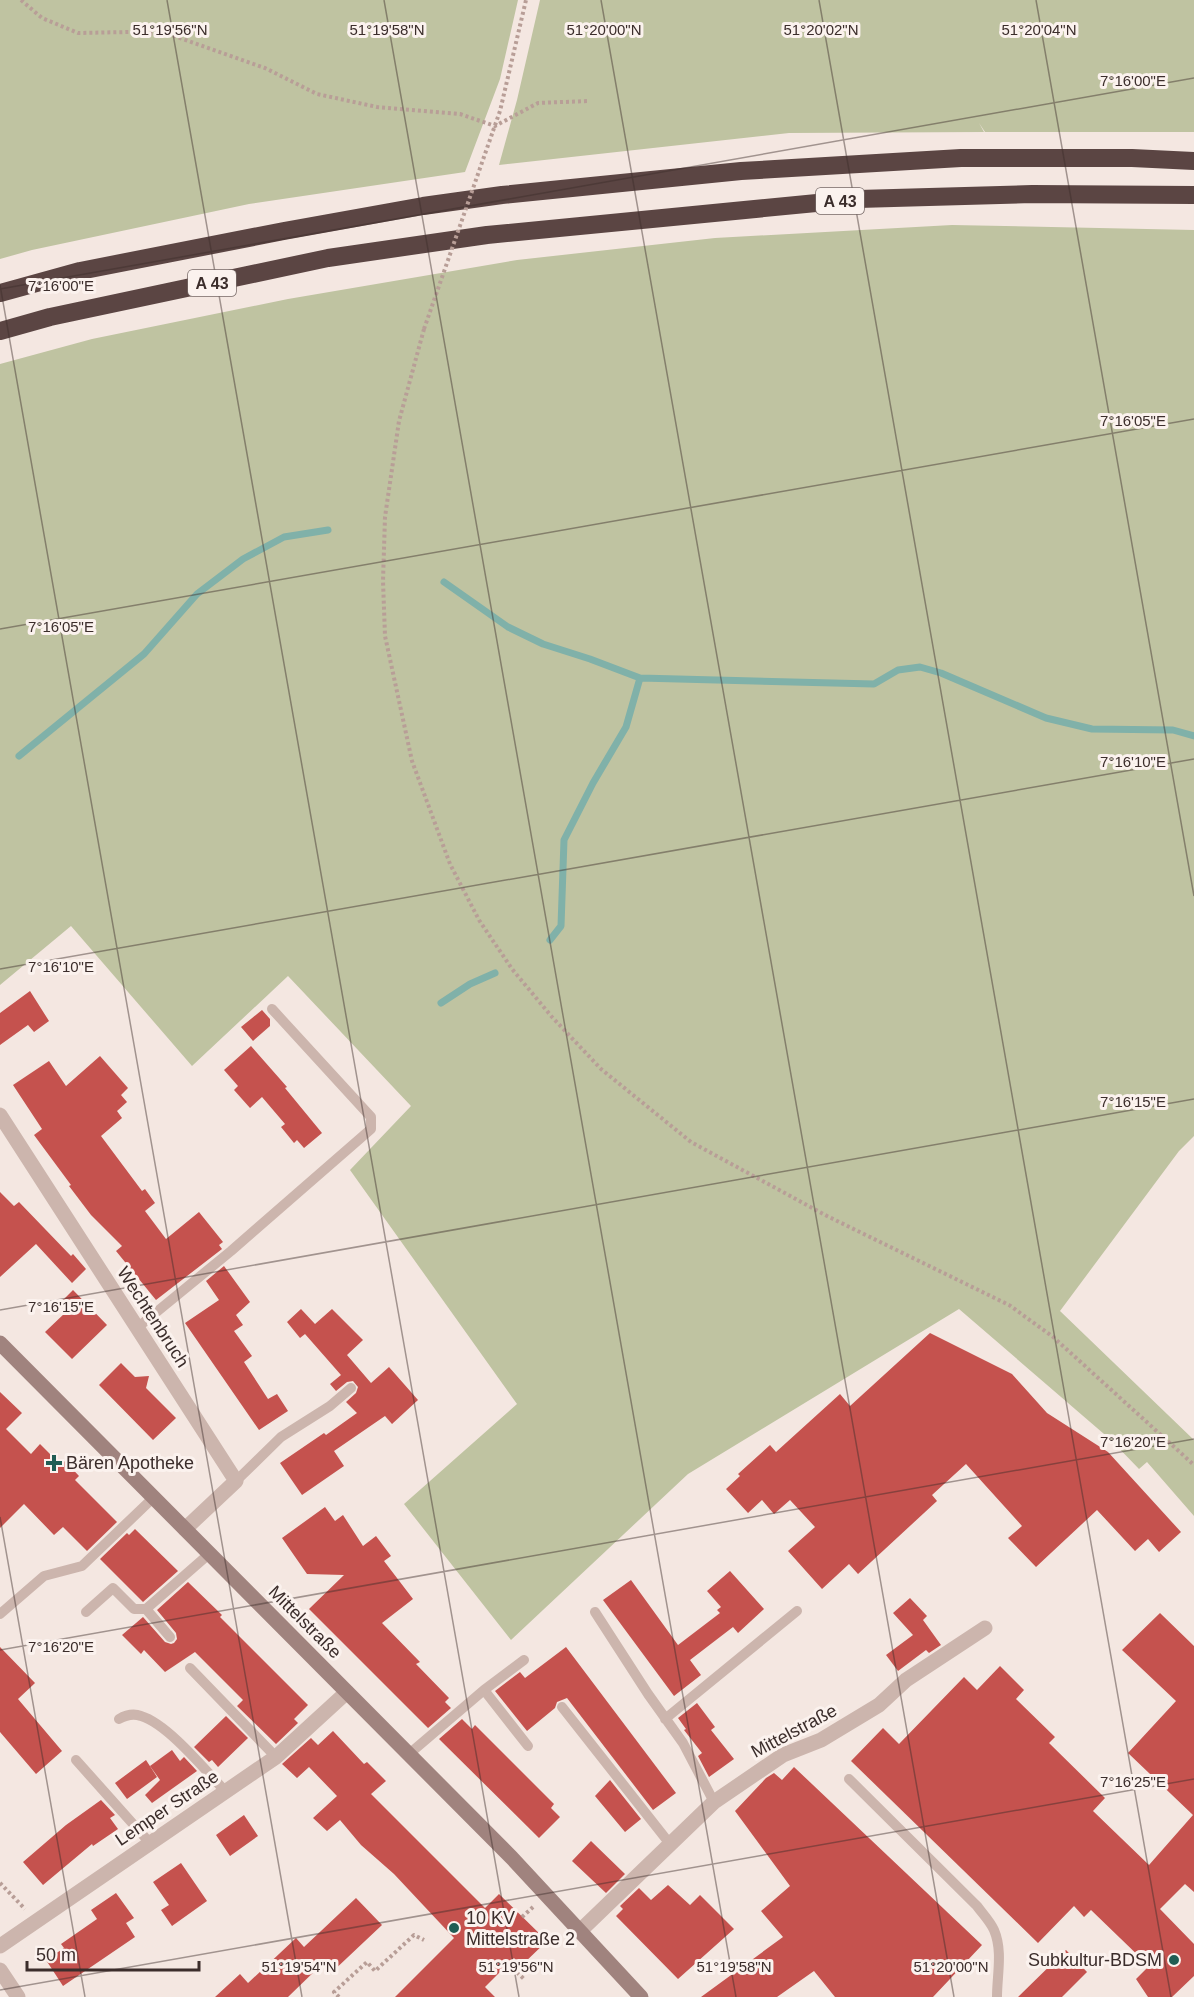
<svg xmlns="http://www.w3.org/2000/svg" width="1194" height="1997" font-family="Helvetica,sans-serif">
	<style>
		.green { fill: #bfc3a1 }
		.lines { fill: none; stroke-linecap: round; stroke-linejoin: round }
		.stream { stroke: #80b1a9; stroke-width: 7 }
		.building { fill: #c5524e }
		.path { stroke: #b89e97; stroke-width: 4; stroke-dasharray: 3 3; stroke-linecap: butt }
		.service { stroke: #ccb5ad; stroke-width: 10 }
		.minor { stroke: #ccb5ad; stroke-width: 15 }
		.secondary { stroke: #a0837e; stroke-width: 15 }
		.motorway { stroke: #5b4543; stroke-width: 18 }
		.path-bridge { stroke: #b89e97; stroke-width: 4; stroke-dasharray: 3 3; stroke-linecap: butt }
		.ticks { fill: none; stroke: #3b2d2b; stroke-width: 1.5; stroke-opacity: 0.45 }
		.poi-dot { fill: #205d54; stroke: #fbf2ee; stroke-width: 2 }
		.labels { text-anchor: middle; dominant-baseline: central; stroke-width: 6; stroke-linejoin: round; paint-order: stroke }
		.shield { fill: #fbf2ee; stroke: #756866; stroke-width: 1.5 }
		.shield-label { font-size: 16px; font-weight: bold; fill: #3b2d2b }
		.street-label { font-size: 18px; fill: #3b2d2b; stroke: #fbf2ee }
		.poi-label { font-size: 18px; fill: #3b2d2b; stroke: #fbf2ee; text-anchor: start }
		.ticks-label { font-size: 15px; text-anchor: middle; fill: #3b2d2b; stroke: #fbf2ee; stroke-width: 6; stroke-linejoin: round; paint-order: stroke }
	</style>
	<rect width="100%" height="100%" fill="#f4e7e1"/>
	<path class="green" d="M 0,0 L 518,0 L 500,79 L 465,172 L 249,204 L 32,250 L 0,259 Z
		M 540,0 L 1194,0 L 1194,132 L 985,132 L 979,123 L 984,132 L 789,133 L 499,165 L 517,100 Z
		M 952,225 L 1194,230 L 1194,1136 L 1179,1151 L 1060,1311 L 1194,1440 L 1194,1516 L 1147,1462 L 1139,1469 L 1111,1440 L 959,1309 L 688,1474 L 511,1640 L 404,1504 L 517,1404 L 350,1170 L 411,1106 L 288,976 L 192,1066 L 71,926 L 0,985 L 0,364 L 92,339 L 288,299 L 517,260 L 715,238 Z"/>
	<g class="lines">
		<path class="stream" d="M 444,582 L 508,627 L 543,644 L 590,659 L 640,678 L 874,684 L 898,670 L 920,667 L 941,673 L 1046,718 L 1092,729 L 1173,730 L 1194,736
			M 19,756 L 144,654 L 197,594 L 243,559 L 284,537 L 328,530
			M 550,940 L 561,926 L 564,840 L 593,783 L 626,727 L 640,678
			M 441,1003 L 470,984 L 495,973"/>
	</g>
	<path class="building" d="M 30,991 L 49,1021 L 34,1032 L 28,1025 L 0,1045 L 0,1013 Z
		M 262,1010 L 270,1019 L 270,1026 L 253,1041 L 241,1027 Z
		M 251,1046 L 287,1087 L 285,1088 L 322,1133 L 304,1148 L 297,1140 L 294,1143 L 281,1127 L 285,1124 L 262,1097 L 250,1108 L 234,1090 L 238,1086 L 224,1070 Z
		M 100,1056 L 128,1088 L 121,1095 L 127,1102 L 117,1111 L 122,1118 L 101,1136 L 142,1191 L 145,1189 L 155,1203 L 145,1211 L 166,1239 L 199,1212 L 223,1242 L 219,1245 L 222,1249 L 156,1300 L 116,1251 L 122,1246 L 91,1215 L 69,1186 L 71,1185 L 34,1135 L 42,1129 L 13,1085 L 49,1061 L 66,1086 Z
		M 0,1192 L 14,1206 L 19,1202 L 71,1256 L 73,1254 L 86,1269 L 72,1283 L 36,1244 L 0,1277 Z
		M 224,1266 L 250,1302 L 236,1315 L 243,1325 L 234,1331 L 252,1356 L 244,1362 L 268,1399 L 277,1394 L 288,1411 L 259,1430 L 185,1323 L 219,1300 L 206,1281 Z
		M 73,1290 L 107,1325 L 72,1359 L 45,1332 L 66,1312 L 59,1304 Z
		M 301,1309 L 315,1324 L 332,1309 L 363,1340 L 347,1355 L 371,1383 L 389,1367 L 418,1400 L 392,1424 L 385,1416 L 334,1451 L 344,1466 L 302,1495 L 280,1463 L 324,1433 L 326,1435 L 357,1413 L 346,1402 L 356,1393 L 358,1387 L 353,1381 L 347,1382 L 336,1391 L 330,1384 L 341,1375 L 305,1334 L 300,1338 L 287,1322 Z
		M 930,1333 L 1012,1374 L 1047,1413 L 1108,1452 L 1181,1532 L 1159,1552 L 1148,1539 L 1135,1551 L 1097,1510 L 1036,1567 L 1008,1538 L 1022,1526 L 966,1464 L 932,1495 L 937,1501 L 858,1574 L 849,1564 L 822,1589 L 788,1551 L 815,1527 L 790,1500 L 774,1514 L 762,1500 L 748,1513 L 726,1489 L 740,1476 L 738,1474 L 770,1445 L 776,1452 L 840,1394 L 850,1406 Z
		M 121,1363 L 135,1377 L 149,1376 L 146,1388 L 176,1418 L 153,1440 L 99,1385 Z
		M 0,1392 L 22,1413 L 6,1429 L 31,1454 L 40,1444 L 61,1465 L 65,1461 L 79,1476 L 75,1480 L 117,1522 L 87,1551 L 63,1527 L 54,1535 L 24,1504 L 0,1528 Z
		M 325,1507 L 335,1521 L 343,1515 L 363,1546 L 376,1536 L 391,1556 L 384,1561 L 413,1599 L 382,1623 L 420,1662 L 416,1664 L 449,1698 L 445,1702 L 451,1708 L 428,1728 L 309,1609 L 344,1575 L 307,1574 L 282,1538 Z
		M 135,1529 L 178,1571 L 143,1602 L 100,1559 L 127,1533 L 129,1535 Z
		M 730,1571 L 764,1609 L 738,1633 L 733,1627 L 690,1660 L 701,1675 L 674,1696 L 603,1600 L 631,1580 L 678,1645 L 720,1613 L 717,1610 L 721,1607 L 707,1591 Z
		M 188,1582 L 222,1615 L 220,1617 L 308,1705 L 294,1719 L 298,1723 L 276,1744 L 237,1706 L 243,1700 L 195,1652 L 165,1672 L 144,1650 L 141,1654 L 122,1635 L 143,1617 L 165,1642 L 171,1644 L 174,1643 L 177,1639 L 176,1633 L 157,1610 Z
		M 910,1598 L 927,1616 L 923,1620 L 941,1645 L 929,1653 L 926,1650 L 898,1671 L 886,1655 L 913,1635 L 893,1613 Z
		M 1160,1613 L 1194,1646 L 1194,1892 L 1185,1884 L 1160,1909 L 1194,1944 L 1194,1976 L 1172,1997 L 1148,1997 L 1136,1979 L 1149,1966 L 1091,1910 L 1084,1917 L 1074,1906 L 1038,1943 L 851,1761 L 883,1728 L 899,1744 L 964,1677 L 977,1690 L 1000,1666 L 1024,1690 L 1016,1699 L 1055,1737 L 1049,1743 L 1105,1798 L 1093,1811 L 1149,1865 L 1193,1815 L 1128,1753 L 1176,1701 L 1122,1650 Z
		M 0,1647 L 35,1683 L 18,1699 L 62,1751 L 36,1774 L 0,1732 Z
		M 566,1647 L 676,1793 L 653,1810 L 567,1698 L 557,1702 L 555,1708 L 527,1731 L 495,1691 L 520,1672 L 525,1678 Z
		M 697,1703 L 715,1727 L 711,1730 L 734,1759 L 709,1777 L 698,1756 L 702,1753 L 684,1730 L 686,1729 L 678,1718 Z
		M 226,1716 L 248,1738 L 218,1767 L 212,1760 L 209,1762 L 194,1747 Z
		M 462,1719 L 472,1729 L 475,1725 L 554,1804 L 551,1808 L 560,1817 L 539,1838 L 439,1739 Z
		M 333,1731 L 364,1764 L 367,1762 L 386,1781 L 371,1794 L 485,1908 L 499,1894 L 547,1941 L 521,1966 L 514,1958 L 485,1987 L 495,1997 L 395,1997 L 454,1938 L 394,1874 L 361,1845 L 340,1820 L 327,1831 L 313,1818 L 337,1796 L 309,1767 L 297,1778 L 282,1764 L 311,1738 L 318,1745 Z
		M 172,1750 L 180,1761 L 184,1757 L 197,1771 L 152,1803 L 145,1795 L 160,1780 L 150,1766 Z
		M 146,1760 L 157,1777 L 127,1799 L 115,1783 Z
		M 794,1767 L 982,1945 L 933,1997 L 835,1997 L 814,1971 L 777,1997 L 701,1997 L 783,1937 L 761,1911 L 790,1886 L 735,1811 L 766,1778 L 774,1773 L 782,1780 Z
		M 610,1780 L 641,1819 L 625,1832 L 595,1796 Z
		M 101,1800 L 115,1815 L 110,1818 L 118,1829 L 93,1846 L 92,1844 L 43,1885 L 23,1862 L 66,1825 Z
		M 244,1815 L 258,1836 L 230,1856 L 216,1835 Z
		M 591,1841 L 625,1874 L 606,1893 L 572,1861 Z
		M 181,1863 L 207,1901 L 172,1926 L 161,1910 L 169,1905 L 153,1882 Z
		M 668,1885 L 690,1905 L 700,1895 L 734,1929 L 678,1979 L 616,1916 L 623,1909 L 620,1906 L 639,1888 L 651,1900 Z
		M 116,1893 L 134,1918 L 126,1923 L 135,1937 L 63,1986 L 46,1960 L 64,1948 L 61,1944 L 97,1919 L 91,1910 Z
		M 356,1898 L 382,1925 L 330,1974 L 321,1965 L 288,1997 L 215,1997 L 240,1974 L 248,1983 L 296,1938 L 304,1947 Z
		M 1066,1950 L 1087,1972 L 1062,1997 L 1018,1997 Z"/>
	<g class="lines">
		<path class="path" d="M 21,0 L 42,18 L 78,33 L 129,32 L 171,35 L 265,68 L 317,94 L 377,107 L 460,114 L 495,126 L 538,103 L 588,101
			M 493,131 L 500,111 L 526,0
			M 424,329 L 399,421 L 385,517 L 383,581 L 385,636 L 412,761 L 450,864 L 479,920 L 512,969 L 552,1017 L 601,1069 L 691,1142 L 827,1216 L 1009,1305 L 1052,1336 L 1194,1465
			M 0,1883 L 25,1909
			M 522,1917 L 533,1907
			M 508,1964 L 524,1979
			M 339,1997 L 334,1992 L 367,1962 L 375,1971 L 414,1935 L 424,1940"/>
		<path class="service" d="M 137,1328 L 231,1251 L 371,1129 L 371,1117 L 272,1009
			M 236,1481 L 281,1437 L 330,1406 L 351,1388
			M 146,1609 L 170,1637
			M 86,1612 L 113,1588 L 134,1609 L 146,1609 L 209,1554
			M 595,1612 L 648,1694 L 683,1743 L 714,1802
			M 0,1614 L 44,1576 L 82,1566 L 153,1498
			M 190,1668 L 276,1757
			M 484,1690 L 524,1660
			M 562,1707 L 670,1844
			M 119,1719 C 126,1715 133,1713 141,1716 C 168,1724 206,1771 226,1792
			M 665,1719 L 797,1611
			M 409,1754 L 484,1690 L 528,1746
			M 76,1760 L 150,1843
			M 849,1779 L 977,1906 C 982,1913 990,1921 994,1930 C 1003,1951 997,1975 997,1997"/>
		<path class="minor" d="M 0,1115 L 236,1481 L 185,1529
			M 580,1931 L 714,1802 L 783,1755 L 821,1740 L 879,1705 L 906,1680 L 985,1628
			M 0,1946 L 276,1757 L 347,1692
			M 0,1970 L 18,1997"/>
		<path class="secondary" d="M 0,1343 L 512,1858 L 641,1997"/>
		<path class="motorway" d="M 0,293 L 80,271 L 284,231 L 423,206 L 502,195 L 741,171 L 961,158 L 1132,158 L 1194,161
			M 0,331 L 50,317 L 328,258 L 487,235 L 858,199 L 1032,194 L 1194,195"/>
		<path class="path-bridge" d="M 424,329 L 493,131"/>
	</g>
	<path class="ticks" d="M 167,0 L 519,1997M 384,0 L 736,1997M 601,0 L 954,1997M 819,0 L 1171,1997M 1036,0 L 1194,896M 0,285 L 302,1997M 0,289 L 1194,78M 0,629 L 1194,419M 0,969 L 1194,759M 0,1310 L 1194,1099M 0,1517 L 85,1997M 0,1650 L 1194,1439M 0,1990 L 1194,1779"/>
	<g class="poi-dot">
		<path d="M51 1454h6v6h6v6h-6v6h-6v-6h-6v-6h6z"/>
		<circle cx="454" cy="1928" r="6"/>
		<circle cx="1174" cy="1960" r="6"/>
	</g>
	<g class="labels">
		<g class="shield">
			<rect x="816" y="188" width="48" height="26" rx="4.5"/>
			<rect x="188" y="270" width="48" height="26" rx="4.5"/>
		</g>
		<g class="shield-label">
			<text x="840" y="201">A 43</text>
			<text x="212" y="283">A 43</text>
		</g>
		<g class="street-label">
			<text transform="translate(153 1317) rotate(57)">Wechtenbruch</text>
			<text transform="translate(305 1622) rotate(45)">Mittelstraße</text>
			<text transform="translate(794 1731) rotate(-28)">Mittelstraße</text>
			<text transform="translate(167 1808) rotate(-34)">Lemper Straße</text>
		</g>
		<g class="poi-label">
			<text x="66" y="1463">Bären Apotheke</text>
			<text x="466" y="1918">10 KV<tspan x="466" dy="21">Mittelstraße 2</tspan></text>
			<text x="1162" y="1960" text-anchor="end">Subkultur-BDSM</text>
		</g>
	</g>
	<g class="ticks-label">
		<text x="1039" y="35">51°20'04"N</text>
		<text x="170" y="35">51°19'56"N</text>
		<text x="387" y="35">51°19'58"N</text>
		<text x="604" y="35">51°20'00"N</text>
		<text x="821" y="35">51°20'02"N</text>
		<text x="1133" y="86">7°16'00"E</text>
		<text x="61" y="291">7°16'00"E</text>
		<text x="1133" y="426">7°16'05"E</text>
		<text x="61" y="632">7°16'05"E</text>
		<text x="1133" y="767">7°16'10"E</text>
		<text x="61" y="972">7°16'10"E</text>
		<text x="1133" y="1107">7°16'15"E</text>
		<text x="61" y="1312">7°16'15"E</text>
		<text x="1133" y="1447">7°16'20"E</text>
		<text x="61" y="1652">7°16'20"E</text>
		<text x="1133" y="1787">7°16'25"E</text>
		<text x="299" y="1972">51°19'54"N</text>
		<text x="516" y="1972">51°19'56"N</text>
		<text x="734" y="1972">51°19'58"N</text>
		<text x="951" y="1972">51°20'00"N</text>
	</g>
	<path d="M27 1961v9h172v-9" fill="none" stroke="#3b2d2b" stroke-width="3"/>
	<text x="36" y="1961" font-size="18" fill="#3b2d2b" stroke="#fbf2ee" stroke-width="4.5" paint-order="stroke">50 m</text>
</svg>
